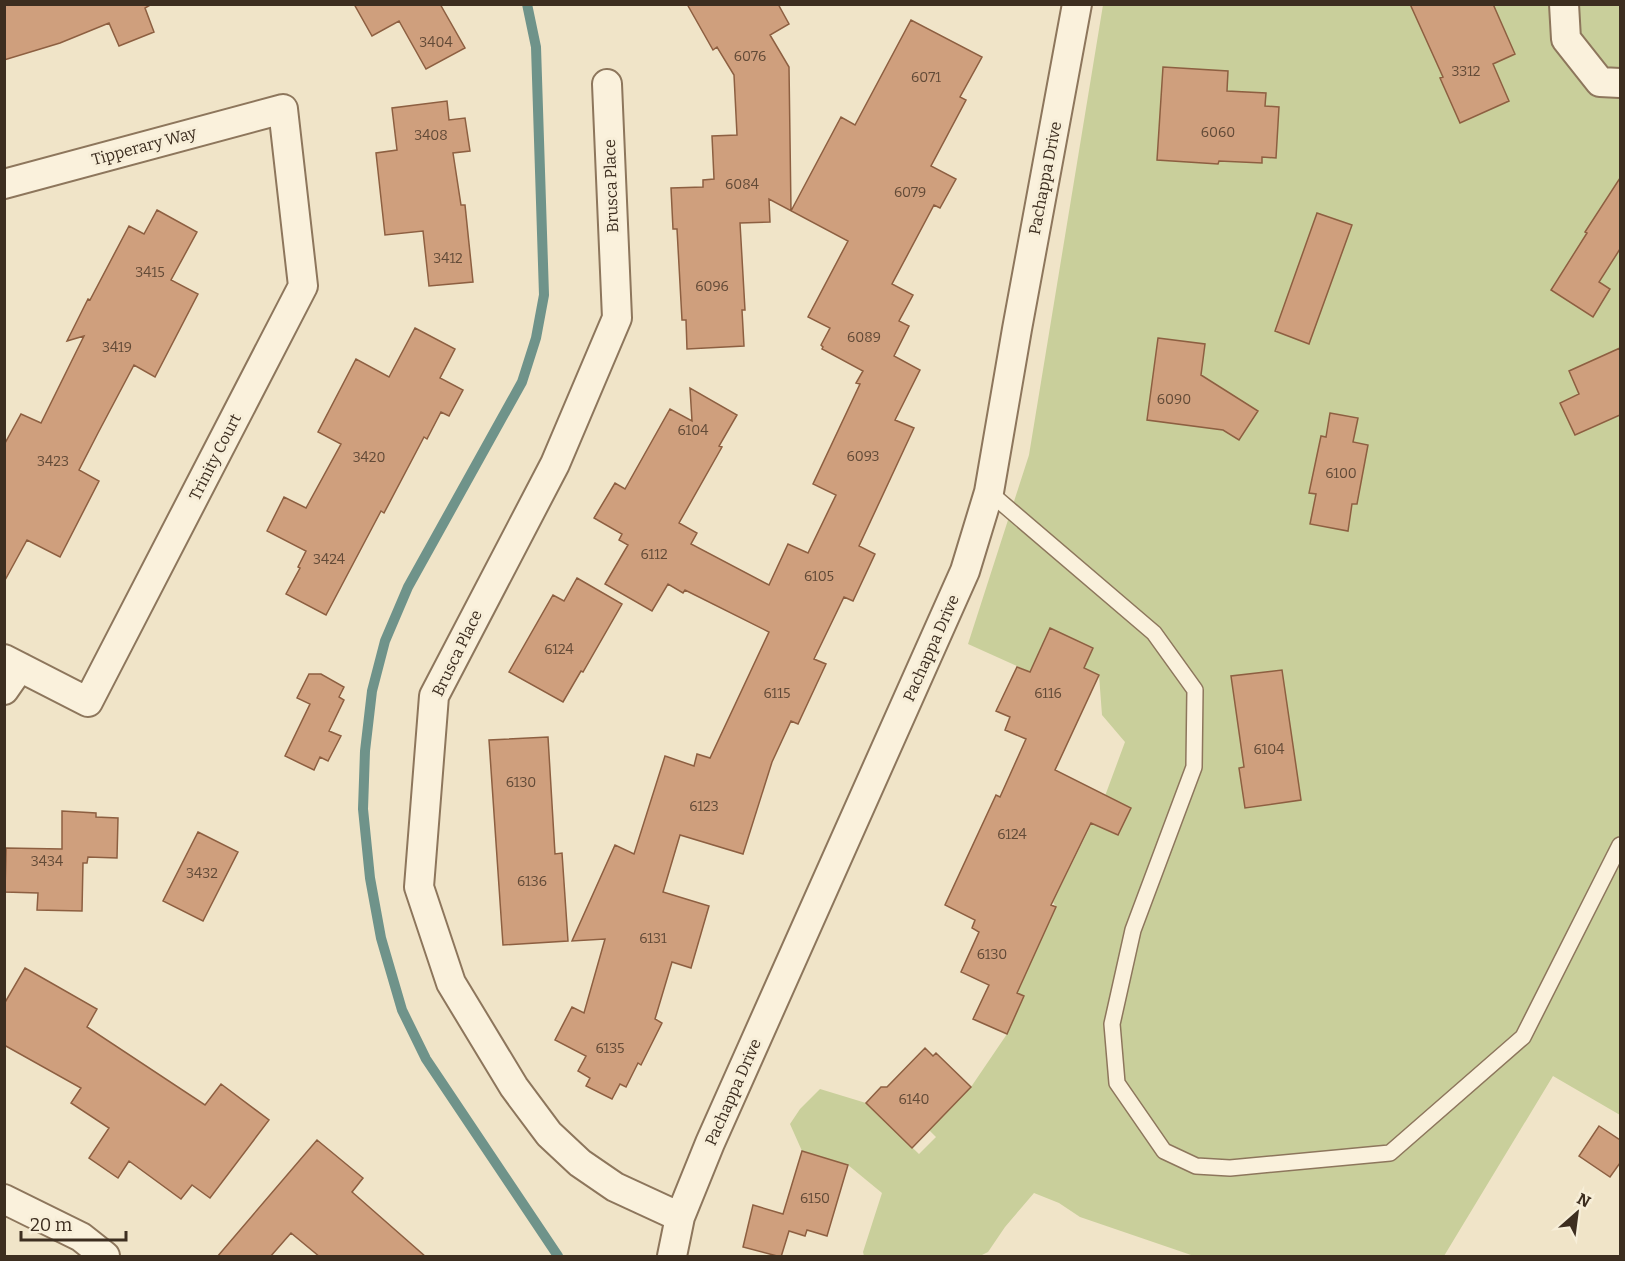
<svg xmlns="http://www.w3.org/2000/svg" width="1625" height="1261" font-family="Bitter,serif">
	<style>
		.green { fill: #c9cf9b }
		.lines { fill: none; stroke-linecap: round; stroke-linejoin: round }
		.stream { stroke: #6f938a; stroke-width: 10 }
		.building { fill: #cf9f7d; stroke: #8d5f41; stroke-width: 1.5 }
		.lane-casing { stroke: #8d765c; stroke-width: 18 }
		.street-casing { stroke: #8d765c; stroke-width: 32 }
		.lane { stroke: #faf1dc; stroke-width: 15 }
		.street { stroke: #faf1dc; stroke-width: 28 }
		.labels { text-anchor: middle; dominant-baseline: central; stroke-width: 6; stroke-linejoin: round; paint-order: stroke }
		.number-label { font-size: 14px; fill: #624a37 }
		.street-label { font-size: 16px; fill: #3d2e20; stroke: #f7eed8 }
	</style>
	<rect width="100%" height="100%" fill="#f0e4c8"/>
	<path class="green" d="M 1103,5 L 1620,5 L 1620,1115 L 1553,1076 L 1444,1256 L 1194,1256 L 1080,1217 L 1059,1203 L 1034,1193 L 1005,1227 L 988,1252 L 980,1256 L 864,1256 L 863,1252 L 882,1193 L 848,1165 L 802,1151 L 790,1124 L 800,1109 L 820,1089 L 866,1103 L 919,1154 L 936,1137 L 929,1130 L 971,1087 L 1007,1034 L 1024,996 L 1001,986 L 1056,907 L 1053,902 L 1092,823 L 1118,835 L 1131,808 L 1105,796 L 1125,742 L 1102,715 L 1099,675 L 1084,668 L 1093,648 L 1050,628 L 1030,672 L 968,644 L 1029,455 Z"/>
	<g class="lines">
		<path class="stream" d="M 527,4 L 536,47 L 544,295 L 536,338 L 522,382 L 408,587 L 385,641 L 372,691 L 365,751 L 363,809 L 370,878 L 381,938 L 402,1010 L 426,1059 L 558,1256"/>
	</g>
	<path class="building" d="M 4,4 L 152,4 L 145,8 L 154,32 L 119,46 L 109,23 L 60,43 L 4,60 Z
		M 354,4 L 440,4 L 465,48 L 426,69 L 399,21 L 372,36 Z
		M 687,4 L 778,4 L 789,24 L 770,35 L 789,67 L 791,211 L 841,117 L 855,125 L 911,20 L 982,57 L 960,97 L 966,100 L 931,166 L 956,179 L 940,208 L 934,205 L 892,284 L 913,295 L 899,321 L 909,326 L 894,356 L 920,370 L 895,420 L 914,428 L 859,546 L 875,554 L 853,601 L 844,597 L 814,659 L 826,664 L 798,724 L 791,721 L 772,762 L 743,854 L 680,835 L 663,892 L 709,906 L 691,968 L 672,962 L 655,1019 L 662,1023 L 641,1065 L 638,1063 L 626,1087 L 620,1084 L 612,1099 L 586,1086 L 590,1078 L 578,1071 L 586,1056 L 555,1040 L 572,1007 L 584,1013 L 605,939 L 572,941 L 615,845 L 634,854 L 665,756 L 694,766 L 697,754 L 710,758 L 769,632 L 685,590 L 683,593 L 668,584 L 652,611 L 605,584 L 628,545 L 619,540 L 622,534 L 594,518 L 615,483 L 625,489 L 670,409 L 692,421 L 690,388 L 737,415 L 719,446 L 722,447 L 679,523 L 697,533 L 691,544 L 769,585 L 788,544 L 808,553 L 836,495 L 813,484 L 860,384 L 856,383 L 863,371 L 822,349 L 823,347 L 821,345 L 830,328 L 808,317 L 848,241 L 769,199 L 770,222 L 740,223 L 745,310 L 742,310 L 744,346 L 687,349 L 686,320 L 682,320 L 677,229 L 673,229 L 671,188 L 703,187 L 703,180 L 714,179 L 712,136 L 737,135 L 734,75 L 717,47 L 713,50 Z
		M 1410,4 L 1493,4 L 1515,54 L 1493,64 L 1509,101 L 1460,123 L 1440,78 L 1443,77 Z
		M 1163,67 L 1228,71 L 1227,91 L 1266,93 L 1265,106 L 1279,107 L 1276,158 L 1262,157 L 1262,163 L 1219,161 L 1218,164 L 1157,160 Z
		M 447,101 L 449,120 L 465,118 L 470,151 L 453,153 L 461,205 L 465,205 L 473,282 L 429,286 L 423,231 L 385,235 L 376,153 L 397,150 L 392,108 Z
		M 1620,178 L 1620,249 L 1599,282 L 1610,289 L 1593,317 L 1551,290 L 1587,233 L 1585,232 Z
		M 157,210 L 197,232 L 171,280 L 198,294 L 155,377 L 134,365 L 98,433 L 79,470 L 99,481 L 60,557 L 27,540 L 4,582 L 4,445 L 21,414 L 41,423 L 84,336 L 67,341 L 88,299 L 90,300 L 129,226 L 144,234 Z
		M 1317,213 L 1352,225 L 1309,344 L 1275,331 Z
		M 415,328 L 455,349 L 440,378 L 463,390 L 449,416 L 441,412 L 427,439 L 424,437 L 384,513 L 381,511 L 326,615 L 286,594 L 300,568 L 298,567 L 306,551 L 267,531 L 284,497 L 306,508 L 341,444 L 318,432 L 356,359 L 389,377 Z
		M 1158,338 L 1205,344 L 1201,375 L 1258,411 L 1239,440 L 1223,430 L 1147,420 Z
		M 1620,348 L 1620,415 L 1575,435 L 1560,403 L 1579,394 L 1569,371 Z
		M 1330,413 L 1358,418 L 1353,442 L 1368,445 L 1357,504 L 1352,504 L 1348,531 L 1310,524 L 1316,494 L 1309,493 L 1321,436 L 1326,437 Z
		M 577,578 L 622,604 L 583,672 L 581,671 L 563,702 L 509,672 L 553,595 L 564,601 Z
		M 1050,628 L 1093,648 L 1084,668 L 1099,675 L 1055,770 L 1131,808 L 1118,835 L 1091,823 L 1051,905 L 1056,907 L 1017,993 L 1024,996 L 1007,1034 L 973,1019 L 989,985 L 961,972 L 979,932 L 972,928 L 975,920 L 945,905 L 996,795 L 1000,797 L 1026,739 L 1005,730 L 1010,717 L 996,711 L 1017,667 L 1030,672 Z
		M 1282,670 L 1301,800 L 1245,808 L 1239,768 L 1244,767 L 1231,676 Z
		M 309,674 L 321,674 L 344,687 L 339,697 L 344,700 L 329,731 L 341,736 L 328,761 L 320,757 L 314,770 L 285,756 L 310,704 L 297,698 Z
		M 548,737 L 555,854 L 562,853 L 568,941 L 503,945 L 489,740 Z
		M 62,811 L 96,813 L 96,817 L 118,818 L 117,858 L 88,857 L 87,863 L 83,863 L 82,911 L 37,910 L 38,893 L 5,892 L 6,848 L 62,849 Z
		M 198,832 L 238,852 L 203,921 L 163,901 Z
		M 25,968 L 97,1009 L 87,1027 L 205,1105 L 221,1084 L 269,1120 L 210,1198 L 192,1185 L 181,1199 L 129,1161 L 118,1178 L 89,1158 L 109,1128 L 71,1103 L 81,1088 L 4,1045 L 4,1004 Z
		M 925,1048 L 933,1056 L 936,1053 L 971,1087 L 912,1148 L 866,1103 L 881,1087 L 887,1087 Z
		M 1599,1126 L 1620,1140 L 1620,1163 L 1610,1177 L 1579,1156 Z
		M 317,1140 L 363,1178 L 352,1192 L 426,1257 L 320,1257 L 291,1233 L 270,1257 L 217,1257 Z
		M 802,1151 L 848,1165 L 827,1236 L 807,1230 L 805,1236 L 789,1231 L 781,1257 L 743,1247 L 753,1205 L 783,1214 Z"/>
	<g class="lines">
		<g class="lane-casing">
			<path id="lane" d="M 989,492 L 1154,633 L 1195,690 L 1194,767 L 1133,930 L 1112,1024 L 1117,1083 L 1164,1151 L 1196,1166 L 1230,1168 L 1390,1153 L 1523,1037 L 1620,845"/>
		</g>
		<g class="street-casing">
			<path id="street" d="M 1564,4 L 1566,39 L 1600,82 L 1620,83
				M 607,84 L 617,318 L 555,464 L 434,696 L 419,887 L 451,983 L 514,1087 L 549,1134 L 580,1163 L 615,1187 L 680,1217
				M 4,184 L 283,109 L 303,286 L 88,702 L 4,659
				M 4,690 L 20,667
				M 4,1199 L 81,1237 L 105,1256
				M 672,1256 L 680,1217 L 710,1143 L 965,571 L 989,492 L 1017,329 L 1077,4"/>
		</g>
		<use href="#lane" class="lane"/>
		<use href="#street" class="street"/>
	</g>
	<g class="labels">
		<g class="number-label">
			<text x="436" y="42">3404</text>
			<text x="750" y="56">6076</text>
			<text x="1466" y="71">3312</text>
			<text x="926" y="77">6071</text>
			<text x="1218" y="132">6060</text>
			<text x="431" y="135">3408</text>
			<text x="742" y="184">6084</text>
			<text x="910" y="192">6079</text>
			<text x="448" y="258">3412</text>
			<text x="150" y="272">3415</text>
			<text x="712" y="286">6096</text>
			<text x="864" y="337">6089</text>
			<text x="117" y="347">3419</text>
			<text x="1174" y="399">6090</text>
			<text x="693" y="430">6104</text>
			<text x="863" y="456">6093</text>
			<text x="369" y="457">3420</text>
			<text x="53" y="461">3423</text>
			<text x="1341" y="473">6100</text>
			<text x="654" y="554">6112</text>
			<text x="329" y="559">3424</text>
			<text x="819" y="576">6105</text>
			<text x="559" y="649">6124</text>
			<text x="777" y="693">6115</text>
			<text x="1048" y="693">6116</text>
			<text x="1269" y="749">6104</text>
			<text x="521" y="782">6130</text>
			<text x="704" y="806">6123</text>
			<text x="1012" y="834">6124</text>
			<text x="47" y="861">3434</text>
			<text x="202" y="873">3432</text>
			<text x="532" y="881">6136</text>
			<text x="653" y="938">6131</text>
			<text x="992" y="954">6130</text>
			<text x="610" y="1048">6135</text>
			<text x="914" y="1099">6140</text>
			<text x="815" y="1198">6150</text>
		</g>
		<g class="street-label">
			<text transform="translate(144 146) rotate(-15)">Tipperary Way</text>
			<text transform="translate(1045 178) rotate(-79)">Pachappa Drive</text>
			<text transform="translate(611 186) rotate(-92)">Brusca Place</text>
			<text transform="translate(215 457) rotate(-63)">Trinity Court</text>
			<text transform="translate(931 648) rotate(-66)">Pachappa Drive</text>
			<text transform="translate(457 653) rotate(-64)">Brusca Place</text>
			<text transform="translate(733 1092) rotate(-66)">Pachappa Drive</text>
		</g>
	</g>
	<rect width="1625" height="1261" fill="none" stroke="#3d2e20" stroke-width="12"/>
	<g transform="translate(1577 1213) rotate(28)" stroke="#f7eed8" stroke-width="4.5" paint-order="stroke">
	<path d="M0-4.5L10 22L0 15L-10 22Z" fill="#3d2e20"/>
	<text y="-9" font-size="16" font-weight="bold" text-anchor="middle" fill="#3d2e20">N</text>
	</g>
	<path d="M21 1231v9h105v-9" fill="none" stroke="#3d2e20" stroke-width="3"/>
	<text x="30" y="1231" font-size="18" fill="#3d2e20" stroke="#f7eed8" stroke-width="4.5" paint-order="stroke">20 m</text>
</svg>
